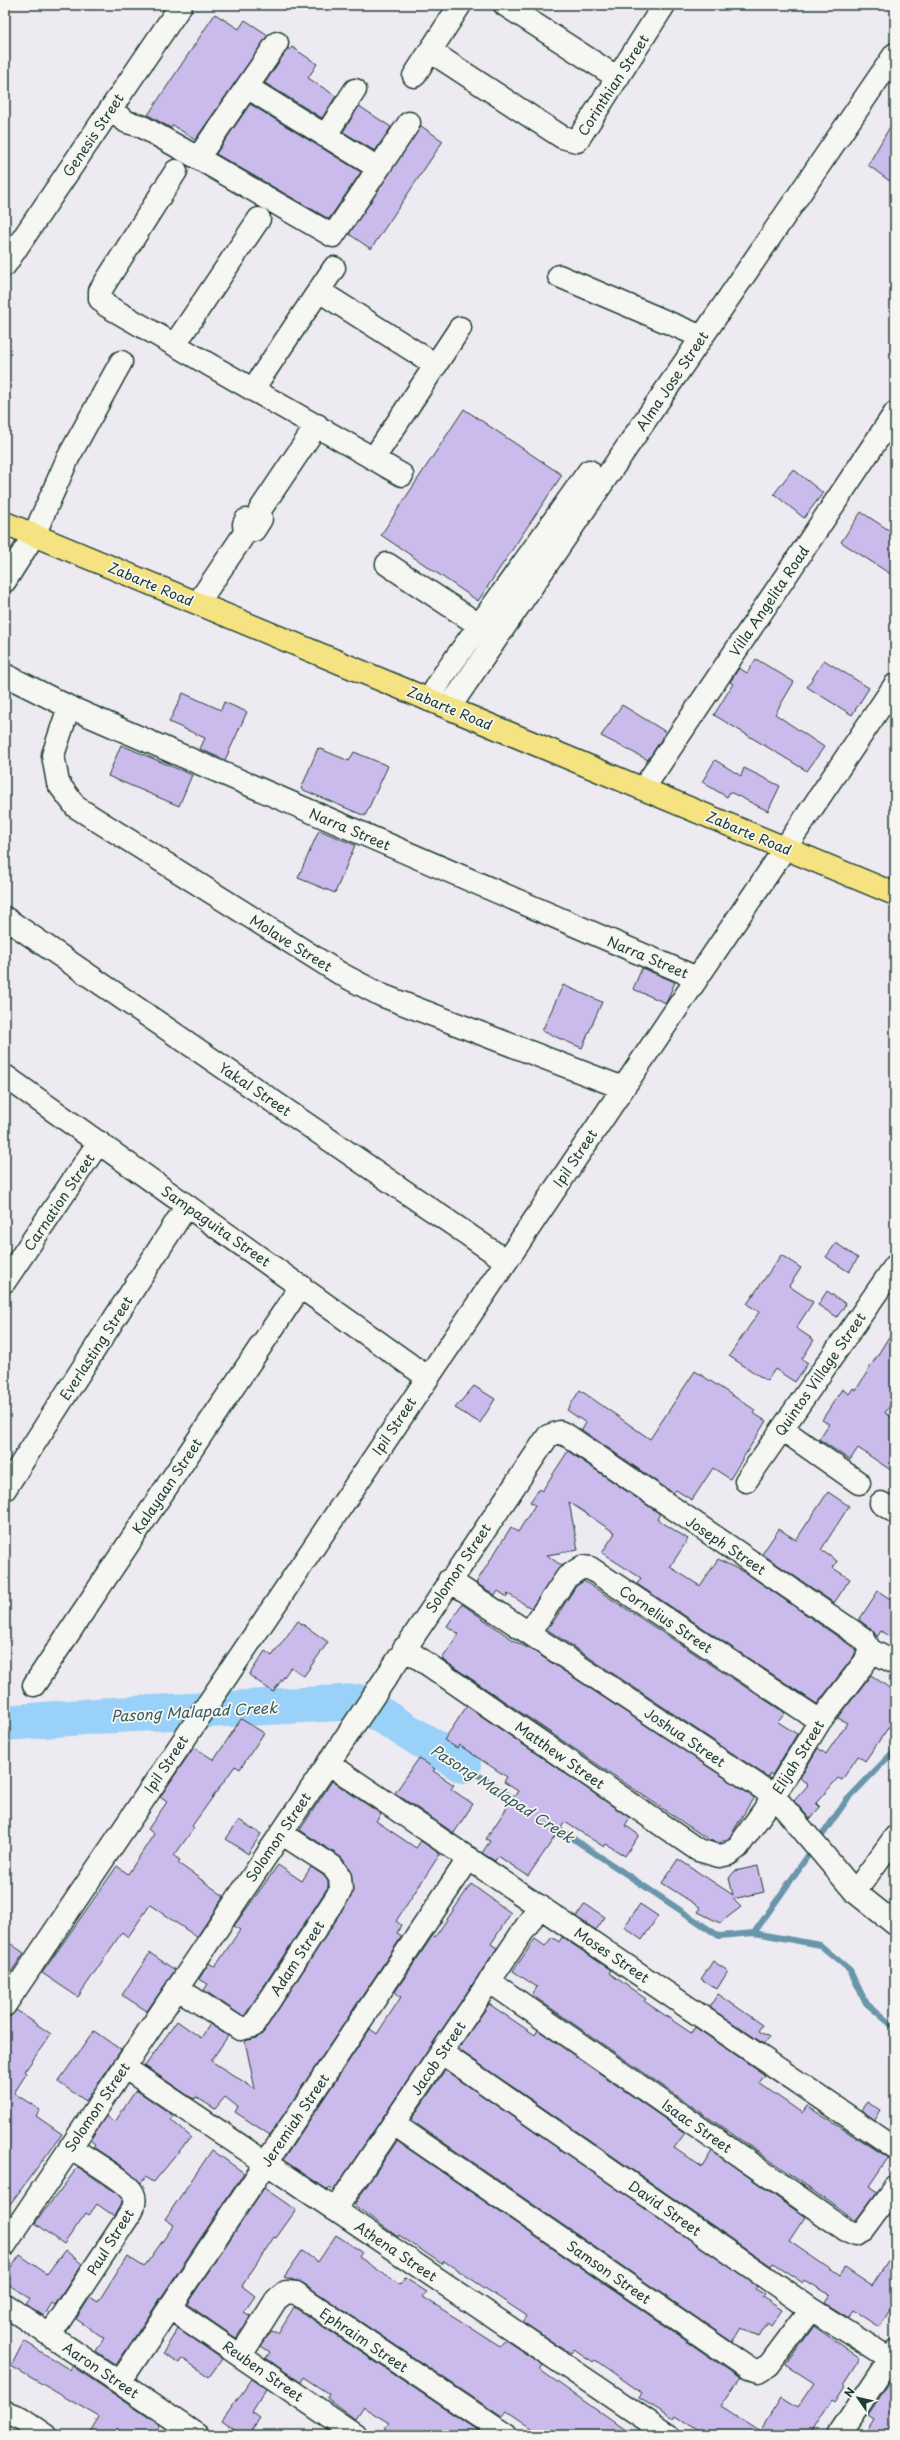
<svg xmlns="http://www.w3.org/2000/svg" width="900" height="2440" font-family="'Playpen Sans',sans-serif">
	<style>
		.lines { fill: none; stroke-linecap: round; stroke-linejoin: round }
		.stream { stroke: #6996aa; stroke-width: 6 }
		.river { stroke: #9ad1f9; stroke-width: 36 }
		.building { fill: #cabbec; stroke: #1f3d34 }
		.minor-casing { stroke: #1f3d34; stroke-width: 25 }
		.major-casing { stroke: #1f3d34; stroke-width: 25 }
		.minor { stroke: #f6f6f2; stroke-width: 22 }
		.major { stroke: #f5e382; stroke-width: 22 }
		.labels { text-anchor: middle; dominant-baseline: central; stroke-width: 3.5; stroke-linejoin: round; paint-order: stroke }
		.street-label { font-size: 14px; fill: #1f3d34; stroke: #f6f6f2 }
		.water-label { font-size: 15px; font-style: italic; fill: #385b5b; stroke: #f6f6f2 }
	</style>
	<rect width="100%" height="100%" fill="#edeaf1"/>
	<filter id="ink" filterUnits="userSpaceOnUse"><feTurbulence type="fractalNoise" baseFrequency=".025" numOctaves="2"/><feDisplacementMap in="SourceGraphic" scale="8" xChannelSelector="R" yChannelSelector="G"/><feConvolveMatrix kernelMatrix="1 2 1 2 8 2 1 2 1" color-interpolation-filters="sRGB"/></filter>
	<g filter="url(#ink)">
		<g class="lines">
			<path class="stream" d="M 463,1765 L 520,1803
				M 554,1826 L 719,1936 L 754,1933 L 820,1945 L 850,1970 L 866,2003 L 895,2028
				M 754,1933 L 846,1801 L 895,1750"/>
			<path class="river" d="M 5,1723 L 96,1716 L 359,1702 L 463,1765"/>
		</g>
		<path class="building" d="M 215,14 L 239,29 L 245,20 L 268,35 L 195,140 L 173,125 L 171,128 L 148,115 Z
			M 292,47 L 317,64 L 308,78 L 336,96 L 322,118 L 265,83 L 288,48 L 290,50 Z
			M 250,104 L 361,172 L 329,219 L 216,154 Z
			M 359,106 L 391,127 L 375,151 L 343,132 Z
			M 895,118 L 895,185 L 868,165 Z
			M 421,126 L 443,141 L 371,249 L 349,234 Z
			M 464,409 L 562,475 L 478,601 L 381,535 Z
			M 793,469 L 823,493 L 804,518 L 774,494 Z
			M 861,512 L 895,534 L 895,577 L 841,542 Z
			M 756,659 L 794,682 L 775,714 L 824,747 L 807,771 L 714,715 L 733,684 L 730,682 L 739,668 L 747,673 Z
			M 824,660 L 869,688 L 852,715 L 807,687 Z
			M 183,693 L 221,710 L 224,702 L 247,712 L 225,760 L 200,749 L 205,738 L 169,722 Z
			M 622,705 L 666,732 L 648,760 L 601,736 Z
			M 121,745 L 192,775 L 179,806 L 108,776 Z
			M 318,748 L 349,761 L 354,752 L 388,766 L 365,816 L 301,789 Z
			M 715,760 L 741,776 L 744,768 L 780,786 L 768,811 L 730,792 L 727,797 L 702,782 Z
			M 319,830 L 355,845 L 335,893 L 298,878 Z
			M 642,968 L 675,982 L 666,1003 L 633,989 Z
			M 563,985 L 602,1002 L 582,1048 L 542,1031 Z
			M 836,1243 L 858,1258 L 849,1272 L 826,1257 Z
			M 781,1255 L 801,1268 L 789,1286 L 813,1302 L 796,1328 L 814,1340 L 802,1359 L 808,1363 L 795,1382 L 775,1369 L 767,1381 L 729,1356 L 759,1312 L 747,1304 Z
			M 827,1291 L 846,1304 L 837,1317 L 818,1305 Z
			M 895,1327 L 895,1398 L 885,1413 L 895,1419 L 895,1473 L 858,1448 L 850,1460 L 819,1439 L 829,1424 L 822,1420 L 842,1389 L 849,1394 L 853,1388 L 856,1390 Z
			M 695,1371 L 755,1410 L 753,1413 L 766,1421 L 730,1479 L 713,1468 L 692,1500 L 676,1490 L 673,1493 L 582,1430 L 586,1423 L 567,1410 L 580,1390 L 650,1439 Z
			M 474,1386 L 495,1399 L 480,1423 L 455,1408 Z
			M 568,1451 L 660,1514 L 657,1519 L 688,1539 L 670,1567 L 700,1586 L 718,1559 L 749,1575 L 854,1648 L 856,1651 L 854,1656 L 817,1704 L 637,1584 L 641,1578 L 602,1553 L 615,1533 L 569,1502 L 578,1550 L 547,1555 L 562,1566 L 531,1608 L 508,1594 L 507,1597 L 498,1591 L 495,1595 L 476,1583 L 511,1527 L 518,1532 L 535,1505 L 530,1502 L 539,1489 L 542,1491 Z
			M 828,1492 L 849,1506 L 821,1550 L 837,1561 L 833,1568 L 850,1579 L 834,1603 L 762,1554 L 779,1529 L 796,1540 Z
			M 584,1581 L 785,1713 L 778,1722 L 797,1734 L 772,1775 L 770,1773 L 768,1777 L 548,1630 L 576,1586 Z
			M 878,1591 L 895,1602 L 895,1641 L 881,1631 L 877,1637 L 871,1629 L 859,1620 Z
			M 462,1604 L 516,1642 L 534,1651 L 754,1797 L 729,1838 L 720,1843 L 709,1840 L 442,1659 L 459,1634 L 447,1626 Z
			M 298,1621 L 328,1642 L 304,1676 L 291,1667 L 273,1692 L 249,1675 L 265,1651 L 272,1656 Z
			M 871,1675 L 895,1692 L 895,1718 L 865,1761 L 858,1756 L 842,1780 L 838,1778 L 816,1803 L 820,1807 L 810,1819 L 794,1801 L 808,1785 L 800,1778 L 818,1748 L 826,1754 L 847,1723 L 838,1718 Z
			M 467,1706 L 630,1818 L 625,1825 L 639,1835 L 625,1856 L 606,1844 L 604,1847 L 565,1822 L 528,1876 L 498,1856 L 495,1861 L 482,1853 L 490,1841 L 486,1839 L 518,1791 L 504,1782 L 507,1777 L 459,1745 L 457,1748 L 444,1740 Z
			M 241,1719 L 264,1733 L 240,1769 L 235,1766 L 192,1826 L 194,1828 L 174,1856 L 180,1860 L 178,1863 L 224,1896 L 197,1937 L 150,1905 L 128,1937 L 122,1932 L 78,1997 L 42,1973 L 117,1866 L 128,1874 L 154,1834 L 148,1829 L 167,1802 L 160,1797 L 194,1747 L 214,1760 Z
			M 419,1758 L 435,1769 L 433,1771 L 454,1785 L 451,1789 L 473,1804 L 454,1833 L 395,1793 Z
			M 332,1781 L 381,1814 L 376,1821 L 416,1848 L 421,1841 L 440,1854 L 396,1921 L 401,1925 L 397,1933 L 402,1936 L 270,2135 L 235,2112 L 238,2107 L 225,2097 L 215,2109 L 196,2097 L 195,2099 L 190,2097 L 145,2066 L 177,2021 L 201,2038 L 210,2024 L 228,2036 L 211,2061 L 255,2089 L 245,2041 L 256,2038 L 263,2033 L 351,1897 L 353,1890 L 350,1870 L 342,1858 L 300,1830 Z
			M 239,1820 L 261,1834 L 248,1854 L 226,1839 Z
			M 678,1859 L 733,1895 L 729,1878 L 735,1871 L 758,1866 L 764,1892 L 733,1899 L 741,1907 L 720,1923 L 698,1912 L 701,1908 L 662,1883 Z
			M 278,1865 L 302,1881 L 311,1867 L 323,1875 L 328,1881 L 328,1887 L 245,2015 L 242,2016 L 204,1990 L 208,1984 L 199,1979 L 209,1963 L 215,1967 L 240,1930 L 234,1926 Z
			M 471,1884 L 511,1913 L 491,1944 L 497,1948 L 333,2191 L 330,2188 L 328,2190 L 283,2160 L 370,2029 L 377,2034 L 401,1997 L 395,1992 L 433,1935 L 435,1937 Z
			M 585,1904 L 605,1917 L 596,1930 L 576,1917 Z
			M 640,1904 L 658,1916 L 642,1940 L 624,1927 Z
			M 552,1937 L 559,1942 L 562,1937 L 611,1970 L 609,1973 L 646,1999 L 644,2001 L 691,2033 L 695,2027 L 765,2075 L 759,2083 L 802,2113 L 807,2106 L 888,2158 L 869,2186 L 877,2192 L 856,2220 L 532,1995 L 537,1987 L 513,1971 L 535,1939 L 545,1946 Z
			M 5,1940 L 24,1953 L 5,1981 Z
			M 150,1953 L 175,1970 L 147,2011 L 122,1995 Z
			M 713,1961 L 728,1971 L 717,1989 L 701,1979 Z
			M 718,1994 L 763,2025 L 759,2031 L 769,2037 L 764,2044 L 709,2007 Z
			M 489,2004 L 535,2035 L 538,2030 L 685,2133 L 674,2148 L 702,2167 L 712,2151 L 805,2217 L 789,2241 L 840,2276 L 845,2268 L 872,2286 L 895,2251 L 895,2302 L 879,2327 L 854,2311 L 849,2318 L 825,2303 L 830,2295 L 805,2280 L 803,2283 L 773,2263 L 771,2266 L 458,2049 Z
			M 16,2010 L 51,2034 L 25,2071 L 27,2073 L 14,2093 L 40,2110 L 36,2116 L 62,2134 L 5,2211 L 5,2022 Z
			M 94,2031 L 121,2050 L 86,2101 L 58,2082 Z
			M 445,2070 L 757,2286 L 755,2289 L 764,2294 L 762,2297 L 782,2310 L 771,2326 L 767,2323 L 758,2337 L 742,2327 L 732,2342 L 411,2120 Z
			M 136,2090 L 174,2116 L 171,2120 L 191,2137 L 153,2183 L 146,2177 L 141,2183 L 122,2166 L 93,2147 L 95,2144 L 90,2140 L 106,2116 L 115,2122 Z
			M 867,2102 L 881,2111 L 875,2120 L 861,2110 Z
			M 397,2141 L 740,2378 L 721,2406 L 760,2431 L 781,2398 L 797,2408 L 814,2383 L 786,2365 L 814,2326 L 860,2359 L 844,2384 L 846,2385 L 835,2402 L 832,2400 L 810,2435 L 705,2435 L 676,2416 L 674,2419 L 639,2398 L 642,2393 L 595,2360 L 593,2362 L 574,2349 L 571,2353 L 557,2345 L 523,2322 L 527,2316 L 444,2261 L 442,2264 L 399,2235 L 398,2237 L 354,2205 Z
			M 212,2150 L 244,2173 L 116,2365 L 96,2351 L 104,2338 L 76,2319 L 90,2297 L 98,2302 L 127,2256 L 144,2267 L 174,2225 L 165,2219 Z
			M 78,2167 L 115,2192 L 122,2199 L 122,2202 L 114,2216 L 97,2204 L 89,2215 L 86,2213 L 64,2244 L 35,2223 Z
			M 264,2188 L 296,2210 L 276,2238 L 274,2237 L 242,2286 L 255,2296 L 244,2312 L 251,2316 L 236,2338 L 187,2304 Z
			M 336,2235 L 362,2252 L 359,2257 L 400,2285 L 405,2278 L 427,2292 L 423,2297 L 500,2346 L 505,2340 L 543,2365 L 540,2370 L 632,2435 L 542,2435 L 507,2411 L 502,2417 L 303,2283 L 284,2277 L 302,2251 L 318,2262 Z
			M 65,2250 L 82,2264 L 55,2305 L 52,2303 L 44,2316 L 26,2304 L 30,2299 L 5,2282 L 5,2277 L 20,2255 L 47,2274 Z
			M 294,2307 L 484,2435 L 397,2435 L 385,2428 L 389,2423 L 363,2407 L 355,2419 L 327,2398 L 329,2394 L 303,2377 L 300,2382 L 266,2358 L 270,2352 L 261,2346 L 271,2331 L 278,2333 Z
			M 178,2328 L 222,2359 L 209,2377 L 182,2358 L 179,2363 L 163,2353 Z
			M 24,2341 L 70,2370 L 72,2366 L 160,2425 L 154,2435 L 88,2435 L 99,2417 L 11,2366 Z
			M 895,2374 L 895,2423 L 887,2435 L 864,2435 L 874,2419 L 868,2415 Z
			M 252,2379 L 266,2389 L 252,2412 L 260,2418 L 248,2435 L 242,2435 L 222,2421 Z"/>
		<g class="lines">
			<g class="minor-casing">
				<path id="minor" d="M 505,5 L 618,78
					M 430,51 L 562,137 L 577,141 L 664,5
					M 414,76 L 460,5
					M 247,87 L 378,168
					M 110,110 L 127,122 L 141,126 L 198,158 L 333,236 L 409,123
					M 325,136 L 355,90
					M 198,158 L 277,43
					M 176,171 L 100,291 L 100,299 L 107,306 L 402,475
					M 5,265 L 181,5
					M 559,276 L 702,337
					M 319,291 L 436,365
					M 175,344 L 259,219
					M 253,389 L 334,268
					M 374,458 L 460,328
					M 245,533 L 254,530 L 261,519 L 260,510 L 317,425
					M 387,564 L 479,625
					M 5,581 L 34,535 L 68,458 L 121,362
					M 198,603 L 245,533 L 244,524 L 246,520
					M 5,675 L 69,707 L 697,978
					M 429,700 L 443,676 L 589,471
					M 69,707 L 53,755 L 58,783 L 76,807 L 341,974 L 381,995 L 623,1088
					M 449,708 L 895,54
					M 643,789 L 895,413
					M 5,918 L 505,1260
					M 5,1076 L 427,1377
					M 5,1281 L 99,1142
					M 782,1429 L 859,1483
					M 746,1481 L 895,1266
					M 5,1489 L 186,1207
					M 881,1503 L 895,1512
					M 449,1580 L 774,1796 L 855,1892 L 895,1924
					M 529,1633 L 567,1577 L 582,1567 L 590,1568 L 820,1721
					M 404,1648 L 698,1850 L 719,1856 L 729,1854 L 738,1847 L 774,1796 L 820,1721 L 865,1662 L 870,1650
					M 34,1685 L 301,1286
					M 328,1763 L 895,2148
					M 855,1892 L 895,1837
					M 489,1981 L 846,2230 L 856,2234 L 864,2230 L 895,2188
					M 177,1988 L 240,2029 L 253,2026 L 341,1890 L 340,1877 L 332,1866 L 281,1833
					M 5,2005 L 895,685
					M 442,2053 L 811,2309 L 890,2359
					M 124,2067 L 668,2435
					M 394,2124 L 748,2368 L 759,2371 L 769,2365 L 811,2309
					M 335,2210 L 540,1906
					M 5,2245 L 548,1436 L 560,1432 L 568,1436 L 864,1639 L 870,1650 L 895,1663
					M 5,2305 L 197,2435
					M 170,2308 L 356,2435
					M 50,2335 L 132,2211 C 134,2206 136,2199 133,2193 C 128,2182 83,2156 70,2147
					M 241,2355 L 276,2300 L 286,2292 L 296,2293 L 506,2435
					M 120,2382 L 469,1858
					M 5,2412 L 21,2418 L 46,2435
					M 839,2435 L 895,2351"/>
			</g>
			<g class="major-casing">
				<path id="major" d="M 5,523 L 895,894"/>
			</g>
			<use href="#minor" class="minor"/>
			<use href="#major" class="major"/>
		</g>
	</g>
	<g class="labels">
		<g class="street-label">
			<text transform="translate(613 85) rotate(-57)">Corinthian Street</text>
			<text transform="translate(93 135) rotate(-56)">Genesis Street</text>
			<text transform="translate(672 381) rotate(-56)">Alma Jose Street</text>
			<text transform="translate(151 584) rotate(23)">Zabarte Road</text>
			<text transform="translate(769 601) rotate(-56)">Villa Angelita Road</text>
			<text transform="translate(450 708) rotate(23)">Zabarte Road</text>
			<text transform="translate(350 829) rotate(23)">Narra Street</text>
			<text transform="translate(749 833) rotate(23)">Zabarte Road</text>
			<text transform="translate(291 943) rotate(32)">Molave Street</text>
			<text transform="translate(648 957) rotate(23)">Narra Street</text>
			<text transform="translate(255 1089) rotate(34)">Yakal Street</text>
			<text transform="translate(575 1158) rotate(-56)">Ipil Street</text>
			<text transform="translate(59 1202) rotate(-56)">Carnation Street</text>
			<text transform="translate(216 1226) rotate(35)">Sampaguita Street</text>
			<text transform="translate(96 1348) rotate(-57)">Everlasting Street</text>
			<text transform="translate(820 1374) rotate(-55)">Quintos Village Street</text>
			<text transform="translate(394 1426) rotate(-56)">Ipil Street</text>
			<text transform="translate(167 1486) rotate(-56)">Kalayaan Street</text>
			<text transform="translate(726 1545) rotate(34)">Joseph Street</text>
			<text transform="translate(458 1568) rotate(-56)">Solomon Street</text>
			<text transform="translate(666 1619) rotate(34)">Cornelius Street</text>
			<text transform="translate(685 1737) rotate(34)">Joshua Street</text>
			<text transform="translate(560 1755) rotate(35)">Matthew Street</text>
			<text transform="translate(798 1757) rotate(-58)">Elijah Street</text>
			<text transform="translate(166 1764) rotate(-56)">Ipil Street</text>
			<text transform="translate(278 1837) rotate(-56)">Solomon Street</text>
			<text transform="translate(612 1955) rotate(34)">Moses Street</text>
			<text transform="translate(297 1958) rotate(-57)">Adam Street</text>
			<text transform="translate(438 2058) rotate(-56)">Jacob Street</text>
			<text transform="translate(97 2107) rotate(-56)">Solomon Street</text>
			<text transform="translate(295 2120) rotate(-56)">Jeremiah Street</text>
			<text transform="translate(697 2126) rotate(35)">Isaac Street</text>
			<text transform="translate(665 2208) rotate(35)">David Street</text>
			<text transform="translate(110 2242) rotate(-58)">Paul Street</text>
			<text transform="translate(396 2251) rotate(34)">Athena Street</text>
			<text transform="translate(609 2272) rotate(35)">Samson Street</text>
			<text transform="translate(364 2340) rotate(34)">Ephraim Street</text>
			<text transform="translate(101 2370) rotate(34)">Aaron Street</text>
			<text transform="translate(263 2371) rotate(35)">Reuben Street</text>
		</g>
		<g class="water-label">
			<text transform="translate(194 1711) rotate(-3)">Pasong Malapad Creek</text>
			<text transform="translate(503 1793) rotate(33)">Pasong Malapad Creek</text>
		</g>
	</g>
	<rect width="900" height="2440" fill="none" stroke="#f6f6f2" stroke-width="20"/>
	<rect x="10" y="10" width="880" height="2420" fill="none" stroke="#1f3d34" stroke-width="1.5" filter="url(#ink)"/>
	<g transform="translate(858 2398) rotate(304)" stroke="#f6f6f2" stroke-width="3" paint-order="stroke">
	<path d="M0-3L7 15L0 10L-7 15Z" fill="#1f3d34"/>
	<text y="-6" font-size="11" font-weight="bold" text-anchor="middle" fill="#1f3d34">N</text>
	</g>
</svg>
